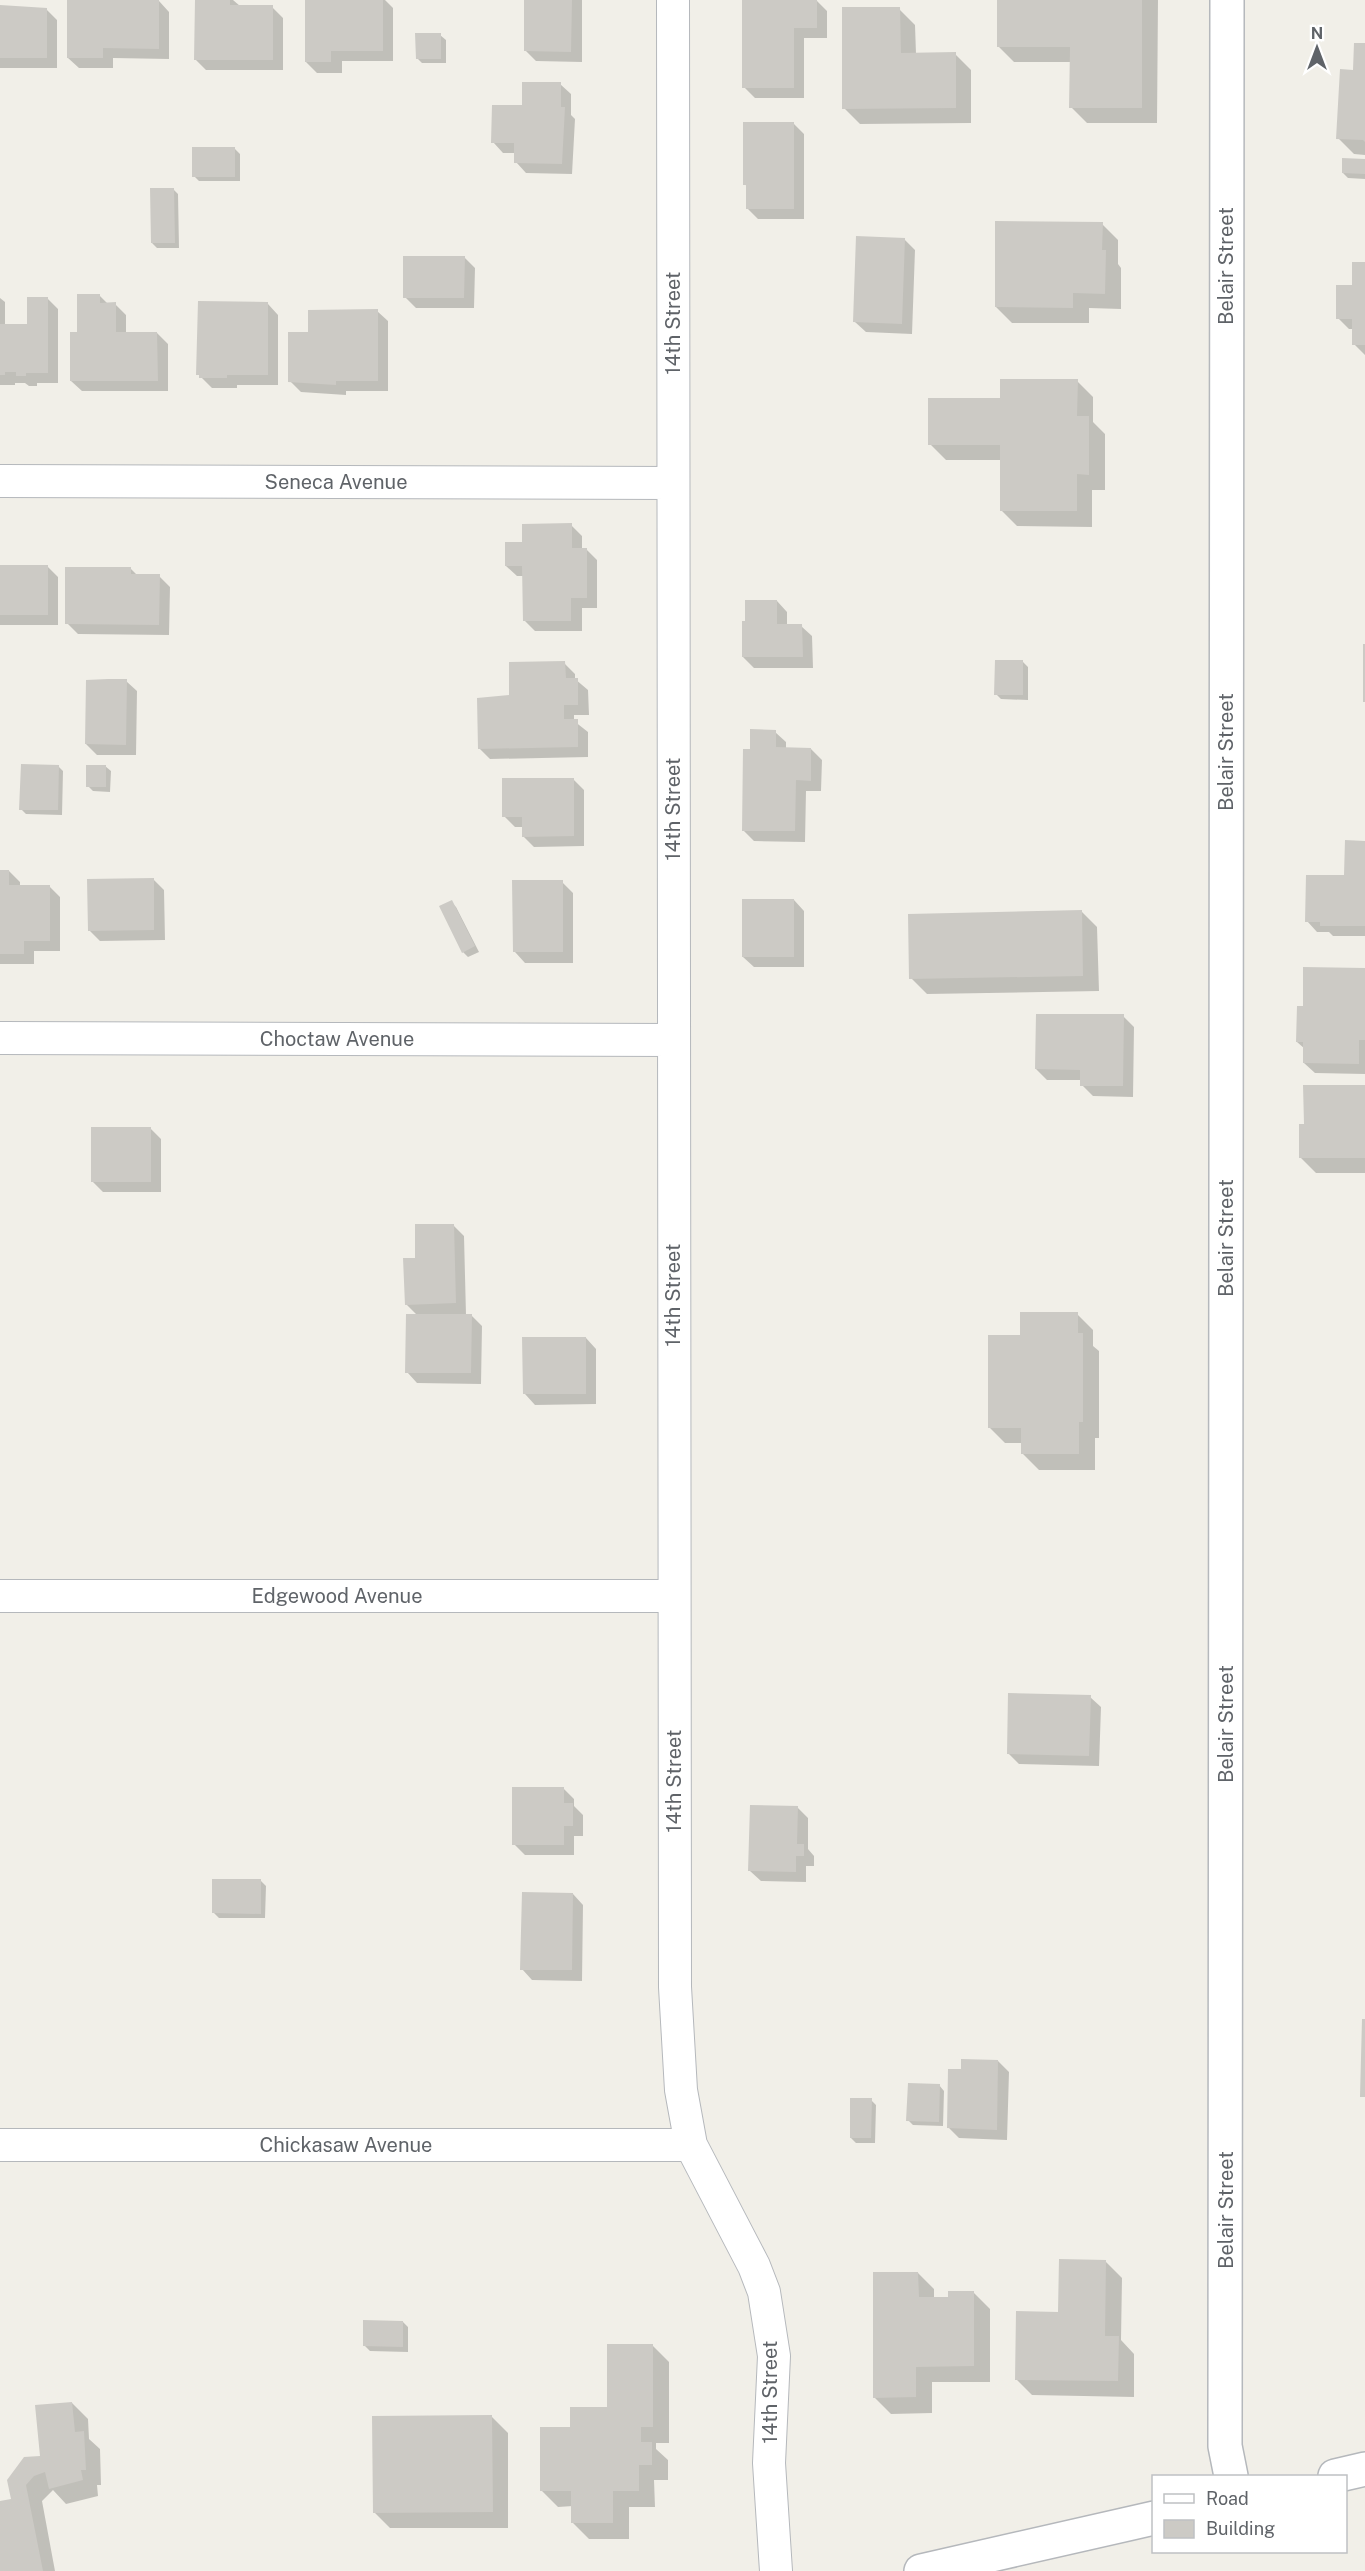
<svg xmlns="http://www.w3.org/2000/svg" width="1365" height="2571" font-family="'Public Sans',sans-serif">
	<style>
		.shadow { fill: #0003 }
		.building { fill: #cccac5 }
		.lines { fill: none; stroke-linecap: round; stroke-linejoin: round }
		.minor-casing { stroke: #b5b8bc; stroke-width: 34 }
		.tertiary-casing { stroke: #b5b8bc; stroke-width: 36 }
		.minor { stroke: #fff; stroke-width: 32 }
		.tertiary { stroke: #fff; stroke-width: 33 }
		.labels { text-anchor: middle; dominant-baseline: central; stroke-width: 4.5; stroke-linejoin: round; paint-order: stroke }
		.street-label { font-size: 20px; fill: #5f6368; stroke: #fff }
	</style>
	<rect width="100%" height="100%" fill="#f1efe8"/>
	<path class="shadow" d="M 90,0 L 159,1 L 169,12 L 169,59 L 113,58 L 113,68 L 79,68 L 68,58 Z
		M 196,0 L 233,0 L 240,6 L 272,7 L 283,18 L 283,70 L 206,70 L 195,59 Z
		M 306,0 L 385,0 L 393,8 L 393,61 L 342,61 L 342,73 L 317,73 L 306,62 Z
		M 524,0 L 582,0 L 582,62 L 536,61 L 525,50 Z
		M 744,0 L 817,1 L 827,11 L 827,38 L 804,38 L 804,98 L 755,98 L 744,87 Z
		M 998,0 L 1158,0 L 1157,123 L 1087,123 L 1071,107 L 1071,62 L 1014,62 L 998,46 Z
		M 0,6 L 46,9 L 57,20 L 57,68 L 0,68 Z
		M 899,9 L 915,25 L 916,54 L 955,54 L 971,70 L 971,123 L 860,124 L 844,108 Z
		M 440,35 L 446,40 L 446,63 L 422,63 L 417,58 Z
		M 1365,45 L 1365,155 L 1354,154 L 1338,138 L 1355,71 Z
		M 560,84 L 571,94 L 571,115 L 575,119 L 572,174 L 526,173 L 516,162 L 516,153 L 503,153 L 493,142 L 523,106 Z
		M 794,124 L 804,134 L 804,219 L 758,219 L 747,208 L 747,187 L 745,184 Z
		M 235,149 L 240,154 L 240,181 L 199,181 L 194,176 Z
		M 1365,161 L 1365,179 L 1348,178 L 1343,173 Z
		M 173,189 L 178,194 L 179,248 L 157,248 L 152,243 Z
		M 1102,224 L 1118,240 L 1118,264 L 1121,268 L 1121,309 L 1089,308 L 1089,323 L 1012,323 L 996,307 Z
		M 904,239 L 915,250 L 912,334 L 866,332 L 855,322 Z
		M 464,257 L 475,268 L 474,308 L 416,308 L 405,297 Z
		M 1365,264 L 1365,355 L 1354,344 L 1354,329 L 1349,329 L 1338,318 Z
		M 99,295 L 108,304 L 115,304 L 126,315 L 126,334 L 157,333 L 168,344 L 168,391 L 82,391 L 71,381 L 79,334 Z
		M 0,298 L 5,302 L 5,325 L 29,325 L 47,298 L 58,309 L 58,383 L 37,383 L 37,386 L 29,386 L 25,383 L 15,383 L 15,385 L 0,385 Z
		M 268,304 L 278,315 L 278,385 L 237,385 L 237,388 L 212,388 L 198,374 Z
		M 377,311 L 388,321 L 388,391 L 346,391 L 346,395 L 301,392 L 290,381 L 310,333 Z
		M 1077,381 L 1093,397 L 1093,422 L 1105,434 L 1105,490 L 1092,490 L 1092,527 L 1017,526 L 1001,510 L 1002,460 L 946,460 L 930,444 L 1002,399 Z
		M 571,525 L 582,536 L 582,549 L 586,549 L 597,560 L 597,608 L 582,608 L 582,631 L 535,631 L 525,621 L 524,576 L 517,576 L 506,566 L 524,543 Z
		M 0,566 L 47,566 L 58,577 L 58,625 L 0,625 Z
		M 130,568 L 138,576 L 159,576 L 170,587 L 169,635 L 78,634 L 67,623 Z
		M 777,601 L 787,612 L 787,626 L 801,626 L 812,636 L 813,668 L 754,668 L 743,657 Z
		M 1023,662 L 1028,667 L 1028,700 L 1001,699 L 996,694 Z
		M 564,663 L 575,674 L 575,679 L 588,690 L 589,715 L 574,715 L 574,721 L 588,732 L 588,757 L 490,759 L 479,748 L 511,697 Z
		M 126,681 L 137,691 L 136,755 L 97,755 L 86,744 Z
		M 775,732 L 786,742 L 786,749 L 811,749 L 822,760 L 821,791 L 806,791 L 805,842 L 754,841 L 743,830 L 751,751 Z
		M 58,766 L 63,771 L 62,815 L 26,814 L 21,809 Z
		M 105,766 L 111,771 L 110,792 L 93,791 L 88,786 Z
		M 573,779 L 584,790 L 584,846 L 534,847 L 523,836 L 523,827 L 515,827 L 504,816 Z
		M 1365,842 L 1365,936 L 1333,936 L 1329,932 L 1317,932 L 1307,921 L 1345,876 Z
		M 0,871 L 9,871 L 20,882 L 20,886 L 49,886 L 60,897 L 60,951 L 34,951 L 34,964 L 0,964 Z
		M 153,879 L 164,890 L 165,940 L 100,941 L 89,930 Z
		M 562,882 L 573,893 L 573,963 L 525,963 L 515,952 Z
		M 794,900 L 804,911 L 804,967 L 754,967 L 743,957 Z
		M 451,902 L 456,907 L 479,952 L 468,957 L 463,952 Z
		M 1081,911 L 1097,927 L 1099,991 L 927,994 L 911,978 Z
		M 1365,970 L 1365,1074 L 1315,1073 L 1304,1063 L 1305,1049 L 1297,1042 L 1304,1008 Z
		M 1123,1016 L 1134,1027 L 1133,1097 L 1093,1096 L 1082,1085 L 1082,1080 L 1047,1080 L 1036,1069 Z
		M 1365,1086 L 1365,1173 L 1316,1173 L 1300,1157 L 1305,1125 Z
		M 150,1128 L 161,1139 L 161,1192 L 103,1192 L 92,1181 Z
		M 453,1225 L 464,1236 L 466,1315 L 471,1315 L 482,1326 L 481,1384 L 417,1383 L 407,1372 L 417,1315 L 406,1304 L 417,1259 Z
		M 1077,1314 L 1093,1330 L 1093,1346 L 1099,1351 L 1099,1438 L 1095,1438 L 1095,1470 L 1039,1470 L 1023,1454 L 1023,1443 L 1005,1443 L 989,1427 L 1022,1336 Z
		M 586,1338 L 596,1349 L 596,1404 L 535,1405 L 525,1394 Z
		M 1090,1697 L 1101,1707 L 1099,1766 L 1019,1764 L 1008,1753 Z
		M 563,1788 L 574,1799 L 574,1806 L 583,1815 L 583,1836 L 574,1836 L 574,1855 L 525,1855 L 514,1844 Z
		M 797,1807 L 808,1818 L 808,1849 L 814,1856 L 814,1866 L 806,1866 L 806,1882 L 761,1881 L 750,1871 Z
		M 261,1881 L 266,1886 L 265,1918 L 219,1918 L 214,1913 Z
		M 573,1894 L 583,1905 L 582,1981 L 532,1980 L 522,1969 Z
		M 998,2061 L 1009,2072 L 1007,2140 L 959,2138 L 949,2128 L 962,2071 Z
		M 939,2085 L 944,2091 L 943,2126 L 913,2125 L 908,2120 Z
		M 871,2100 L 876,2105 L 875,2143 L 856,2143 L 851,2138 Z
		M 1106,2262 L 1122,2278 L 1121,2340 L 1134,2354 L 1134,2397 L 1032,2395 L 1016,2379 L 1059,2313 Z
		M 918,2273 L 934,2289 L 934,2298 L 950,2298 L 974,2293 L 990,2309 L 990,2382 L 932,2382 L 932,2413 L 891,2414 L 875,2398 Z
		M 403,2322 L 408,2327 L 408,2352 L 370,2351 L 365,2346 Z
		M 653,2346 L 669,2362 L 669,2443 L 656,2443 L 656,2449 L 668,2460 L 668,2480 L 654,2480 L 655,2507 L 629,2507 L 629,2539 L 589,2539 L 573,2523 L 573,2506 L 558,2507 L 542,2491 L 572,2429 L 608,2408 Z
		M 72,2403 L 88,2419 L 89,2439 L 100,2449 L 101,2485 L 97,2485 L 98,2496 L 66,2504 L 53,2490 L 42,2501 L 55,2571 L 0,2571 L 0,2503 L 12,2501 L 42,2457 Z
		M 492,2417 L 508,2433 L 508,2528 L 390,2528 L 374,2512 Z"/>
	<path class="building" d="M 67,0 L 159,0 L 159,49 L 103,48 L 103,58 L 67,58 Z
		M 195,0 L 230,0 L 230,5 L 273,5 L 273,60 L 194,60 Z
		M 305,0 L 383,0 L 383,51 L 331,51 L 331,62 L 305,62 Z
		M 524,0 L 572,0 L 571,52 L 524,51 Z
		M 742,0 L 817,0 L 817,28 L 794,28 L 794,88 L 742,88 Z
		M 997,0 L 1142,0 L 1142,108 L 1069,108 L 1070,47 L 997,47 Z
		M 0,5 L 47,8 L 47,58 L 0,58 Z
		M 842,7 L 900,7 L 901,53 L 956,52 L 956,108 L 842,109 Z
		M 415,33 L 441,33 L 441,59 L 416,59 Z
		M 1354,43 L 1365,43 L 1365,142 L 1363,140 L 1336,139 L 1340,69 L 1353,70 Z
		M 522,82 L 561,82 L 561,107 L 565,107 L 562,164 L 514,163 L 514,143 L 491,143 L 492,105 L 522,105 Z
		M 743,122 L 794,122 L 794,209 L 746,209 L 746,185 L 743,185 Z
		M 192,147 L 235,147 L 235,177 L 192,177 Z
		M 1342,158 L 1365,159 L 1365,174 L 1342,173 Z
		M 150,188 L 174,188 L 175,243 L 151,243 Z
		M 995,221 L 1103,222 L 1102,250 L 1106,250 L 1105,294 L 1073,293 L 1073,308 L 995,307 Z
		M 856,236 L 905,238 L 902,324 L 853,322 Z
		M 403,256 L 465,256 L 464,298 L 403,298 Z
		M 1352,262 L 1365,262 L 1365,345 L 1352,345 L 1352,319 L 1336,319 L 1336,285 L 1352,285 Z
		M 77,294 L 100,294 L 100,303 L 116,302 L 116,332 L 157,332 L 158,381 L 70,381 L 70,332 L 77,332 Z
		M 27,297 L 48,297 L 48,373 L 26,373 L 26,376 L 16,376 L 16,372 L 5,372 L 5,375 L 0,375 L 0,324 L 27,324 Z
		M 198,301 L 268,302 L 268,375 L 227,375 L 227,378 L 199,378 L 199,375 L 196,375 Z
		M 378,309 L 378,381 L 336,381 L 336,385 L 288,382 L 288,332 L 308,332 L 308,310 Z
		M 1000,379 L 1078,379 L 1077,416 L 1089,416 L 1089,475 L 1077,474 L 1077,511 L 1000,511 L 1000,445 L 928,445 L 928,398 L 1000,398 Z
		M 572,523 L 572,548 L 587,548 L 587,598 L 571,598 L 571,621 L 523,621 L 522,566 L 505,566 L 505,542 L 522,542 L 522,524 Z
		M 0,565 L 48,565 L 48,615 L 0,615 Z
		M 65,567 L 131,567 L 131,574 L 160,574 L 159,625 L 65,624 Z
		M 745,600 L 777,600 L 777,624 L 802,624 L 803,657 L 742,657 L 742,621 L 745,621 Z
		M 1363,644 L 1365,644 L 1365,702 L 1363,702 Z
		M 995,660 L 1023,660 L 1023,695 L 994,695 Z
		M 565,661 L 566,678 L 578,678 L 578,705 L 564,705 L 564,719 L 578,719 L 578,747 L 478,749 L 477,698 L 509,695 L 509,662 Z
		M 108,679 L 127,679 L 126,745 L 85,744 L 86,680 Z
		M 750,729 L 776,730 L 776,747 L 811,748 L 811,781 L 796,780 L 795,831 L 742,831 L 743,749 L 750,749 Z
		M 21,764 L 59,765 L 58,810 L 19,810 Z
		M 86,765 L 106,765 L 106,787 L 86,787 Z
		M 502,778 L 574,778 L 574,836 L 522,837 L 522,817 L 502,817 Z
		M 1345,840 L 1365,841 L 1365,926 L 1320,926 L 1320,922 L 1305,922 L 1306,875 L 1344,875 Z
		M 0,870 L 9,870 L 9,885 L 50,885 L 50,941 L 24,941 L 24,954 L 0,954 Z
		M 154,878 L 154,930 L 88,931 L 87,879 Z
		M 512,880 L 563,880 L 563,952 L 513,952 Z
		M 742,899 L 794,899 L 794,957 L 742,957 Z
		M 452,900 L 475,946 L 462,953 L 439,906 Z
		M 1082,910 L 1083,976 L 909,979 L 908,914 Z
		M 1303,967 L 1365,968 L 1365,1040 L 1359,1040 L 1359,1064 L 1303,1063 L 1303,1042 L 1296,1042 L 1297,1006 L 1303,1006 Z
		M 1036,1014 L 1124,1014 L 1123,1086 L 1080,1086 L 1080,1070 L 1035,1069 Z
		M 1303,1085 L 1365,1085 L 1365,1158 L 1299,1158 L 1299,1124 L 1304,1124 Z
		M 91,1127 L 151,1127 L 151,1182 L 91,1182 Z
		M 415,1224 L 454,1224 L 456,1303 L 405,1305 L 403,1258 L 415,1258 Z
		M 1020,1312 L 1078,1312 L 1078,1333 L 1083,1333 L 1083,1422 L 1079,1422 L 1079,1454 L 1021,1454 L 1021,1428 L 988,1428 L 988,1335 L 1020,1335 Z
		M 406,1314 L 472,1314 L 471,1373 L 405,1373 Z
		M 522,1337 L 586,1337 L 586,1394 L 523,1394 Z
		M 1008,1693 L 1091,1695 L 1089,1756 L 1007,1754 Z
		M 512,1787 L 564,1787 L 564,1803 L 573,1803 L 573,1826 L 564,1826 L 564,1845 L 512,1845 Z
		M 750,1805 L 798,1806 L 797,1844 L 804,1844 L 804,1856 L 796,1856 L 796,1872 L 748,1871 Z
		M 212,1879 L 261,1879 L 261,1914 L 212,1913 Z
		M 522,1892 L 573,1893 L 572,1970 L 520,1970 Z
		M 1362,2019 L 1365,2019 L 1365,2097 L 1360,2097 Z
		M 961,2059 L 998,2060 L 997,2130 L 947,2128 L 948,2069 L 961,2069 Z
		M 908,2083 L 940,2084 L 939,2122 L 906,2121 Z
		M 850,2098 L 872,2098 L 871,2138 L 850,2138 Z
		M 1059,2259 L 1106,2260 L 1105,2336 L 1119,2336 L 1118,2381 L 1015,2380 L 1016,2311 L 1058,2312 Z
		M 873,2272 L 918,2272 L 919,2297 L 948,2297 L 948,2291 L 974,2291 L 974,2366 L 916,2367 L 916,2397 L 873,2398 Z
		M 363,2320 L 403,2321 L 403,2347 L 363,2346 Z
		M 607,2344 L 653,2344 L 653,2427 L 641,2427 L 641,2442 L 652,2442 L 652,2465 L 639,2465 L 639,2491 L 613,2491 L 613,2523 L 571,2523 L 571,2491 L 540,2491 L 540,2427 L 570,2427 L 570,2407 L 607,2407 Z
		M 72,2402 L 75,2432 L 84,2431 L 86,2470 L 81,2470 L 83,2480 L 49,2489 L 45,2472 L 34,2476 L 26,2485 L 43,2571 L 0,2571 L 0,2501 L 11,2499 L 7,2480 L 24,2457 L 40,2456 L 35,2405 Z
		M 492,2415 L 493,2512 L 373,2513 L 372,2416 Z"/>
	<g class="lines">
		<g class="minor-casing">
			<path id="minor" d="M 673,0 L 675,1987 L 681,2090 L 691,2145 L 754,2266 L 764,2292 L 774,2356 L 769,2463 L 776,2571
				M 0,481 L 673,483
				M 0,1038 L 673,1040
				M 0,1596 L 673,1596
				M 0,2145 L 691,2145"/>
		</g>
		<g class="tertiary-casing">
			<path id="tertiary" d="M 1227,0 L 1225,2446 L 1231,2476
				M 1335,2476 L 1365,2469
				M 921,2571 L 1154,2518"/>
		</g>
		<use href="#minor" class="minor"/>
		<use href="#tertiary" class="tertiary"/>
	</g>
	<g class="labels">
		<g class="street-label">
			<text transform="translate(1226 266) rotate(-90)">Belair Street</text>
			<text transform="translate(673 323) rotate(-90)">14th Street</text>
			<text x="336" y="482">Seneca Avenue</text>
			<text transform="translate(1226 752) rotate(-90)">Belair Street</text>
			<text transform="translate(673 809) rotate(-90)">14th Street</text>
			<text x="337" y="1039">Choctaw Avenue</text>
			<text transform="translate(1226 1238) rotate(-90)">Belair Street</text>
			<text transform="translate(673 1295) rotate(-90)">14th Street</text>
			<text x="337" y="1596">Edgewood Avenue</text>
			<text transform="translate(1226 1724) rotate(-90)">Belair Street</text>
			<text transform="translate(674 1781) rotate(-90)">14th Street</text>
			<text x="346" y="2145">Chickasaw Avenue</text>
			<text transform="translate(1226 2210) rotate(-90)">Belair Street</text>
			<text transform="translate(770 2392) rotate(-90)">14th Street</text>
		</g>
	</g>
	<rect x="1152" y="2475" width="195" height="78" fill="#ffffff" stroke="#bfc1c3" stroke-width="1.5"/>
	<rect x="1164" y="2494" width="30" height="9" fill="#ffffff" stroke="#bfc1c3" stroke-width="1.5"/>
	<text x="1206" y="2505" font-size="18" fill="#5f6368">Road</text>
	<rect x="1164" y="2520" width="30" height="18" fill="#cccac5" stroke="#bfc1c3" stroke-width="1.5"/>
	<text x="1206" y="2535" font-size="18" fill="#5f6368">Building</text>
	<g transform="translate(1317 48)" stroke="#ffffff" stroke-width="4.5" paint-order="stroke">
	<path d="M0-4.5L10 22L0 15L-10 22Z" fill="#5f6368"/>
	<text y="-9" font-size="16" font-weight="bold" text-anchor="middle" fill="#5f6368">N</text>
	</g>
</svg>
